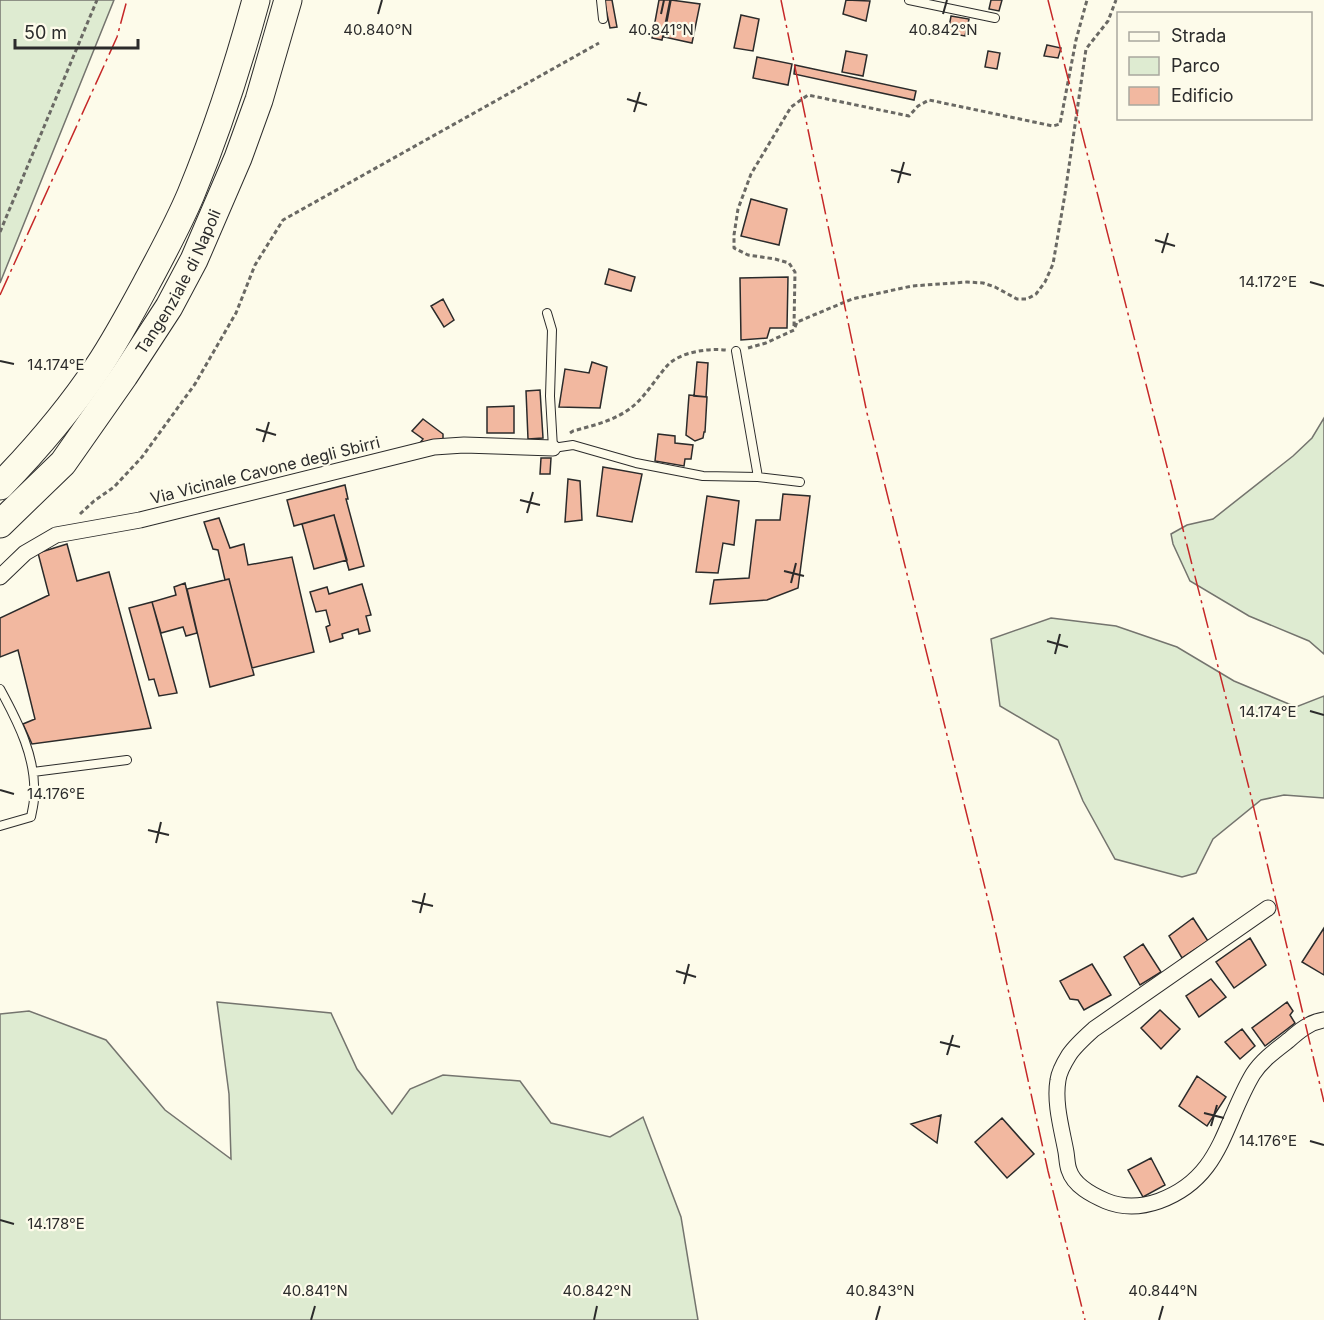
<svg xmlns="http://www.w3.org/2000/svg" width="1324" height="1320" font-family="Inter,sans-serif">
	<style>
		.green { fill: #deebd1; stroke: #74746e; stroke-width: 1.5 }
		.building { fill: #f2b8a0; stroke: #2b2b2b; stroke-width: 1.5 }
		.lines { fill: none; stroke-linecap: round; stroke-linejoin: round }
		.service-casing { stroke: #2b2b2b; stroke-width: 10 }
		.minor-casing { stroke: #2b2b2b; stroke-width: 17 }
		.motorway-casing { stroke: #2b2b2b; stroke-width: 29 }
		.path { stroke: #6a6964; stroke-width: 3; stroke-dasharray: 4.5 3; stroke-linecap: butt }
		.service { stroke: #fdfbea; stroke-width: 8 }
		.minor { stroke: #fdfbea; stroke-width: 15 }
		.motorway { stroke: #fdfbea; stroke-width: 27 }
		.power { stroke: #c62828; stroke-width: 1.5; stroke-dasharray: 21 4.5 3 4.5; stroke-linecap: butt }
		.ticks { fill: none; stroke: #2b2b2b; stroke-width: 2 }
		.labels { text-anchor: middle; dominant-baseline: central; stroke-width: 4.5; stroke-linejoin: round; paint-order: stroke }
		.street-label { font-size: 16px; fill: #2b2b2b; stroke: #fdfbea }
		.ticks-label { font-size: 15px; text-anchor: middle; fill: #2b2b2b; stroke: #fdfbea; stroke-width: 4.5; stroke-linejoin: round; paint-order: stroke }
	</style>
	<rect width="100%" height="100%" fill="#fdfbea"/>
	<path class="green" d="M 0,0 L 114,0 L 0,283 Z
		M 1324,418 L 1324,654 L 1309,641 L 1249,616 L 1190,581 L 1173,544 L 1171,534 L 1187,525 L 1213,519 L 1293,456 L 1312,438 Z
		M 1051,618 L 1116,626 L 1177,647 L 1234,681 L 1296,707 L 1324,696 L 1324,798 L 1284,795 L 1261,800 L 1213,839 L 1196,873 L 1182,877 L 1115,859 L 1083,801 L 1058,740 L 1000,706 L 991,639 Z
		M 217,1002 L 331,1013 L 357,1069 L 392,1114 L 410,1089 L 443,1075 L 520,1081 L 551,1123 L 610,1137 L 643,1117 L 681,1217 L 698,1320 L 0,1320 L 0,1014 L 29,1011 L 106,1040 L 165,1110 L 231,1159 L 229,1094 Z"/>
	<path class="building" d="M 604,0 L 612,0 L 617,27 L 610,28 Z
		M 659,0 L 670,0 L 662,40 L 652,38 Z
		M 671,0 L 700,4 L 692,43 L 664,37 Z
		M 846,0 L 870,1 L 866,21 L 843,14 Z
		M 991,0 L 1002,0 L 999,11 L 989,9 Z
		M 741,15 L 759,19 L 753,51 L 734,48 Z
		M 951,16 L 969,19 L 965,36 L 948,33 Z
		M 1047,45 L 1061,48 L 1058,58 L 1044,56 Z
		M 846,51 L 867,55 L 863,76 L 842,72 Z
		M 988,51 L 1000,53 L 997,69 L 985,67 Z
		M 757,57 L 792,64 L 788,85 L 753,78 Z
		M 795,65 L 916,91 L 914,100 L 794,74 Z
		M 751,199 L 787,209 L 779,245 L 741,236 Z
		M 609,269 L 635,277 L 631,291 L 605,284 Z
		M 788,277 L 787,328 L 770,328 L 767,338 L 741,340 L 740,278 Z
		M 443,299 L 454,320 L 444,327 L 431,306 Z
		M 592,362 L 607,367 L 600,408 L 559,407 L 565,369 L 589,373 Z
		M 697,362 L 708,363 L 706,397 L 694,396 Z
		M 540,390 L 543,438 L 528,439 L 526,391 Z
		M 689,395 L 707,397 L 705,432 L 704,432 L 703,438 L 695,441 L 686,435 Z
		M 514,406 L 514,433 L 487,433 L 487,407 Z
		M 423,419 L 443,434 L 443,442 L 417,447 L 423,439 L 412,431 Z
		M 658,434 L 675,436 L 675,443 L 693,445 L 691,459 L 685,459 L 684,466 L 655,461 Z
		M 541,458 L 551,458 L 550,474 L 540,474 Z
		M 603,467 L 642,474 L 632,522 L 597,516 Z
		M 568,479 L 580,481 L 582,520 L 565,522 Z
		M 345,485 L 348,499 L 346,499 L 364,566 L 349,570 L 334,515 L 294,526 L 287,500 Z
		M 783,494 L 810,496 L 798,588 L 767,600 L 710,604 L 714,580 L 749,578 L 756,520 L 780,520 Z
		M 707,496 L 739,501 L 734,545 L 723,543 L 718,573 L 696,572 Z
		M 334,515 L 347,560 L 314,569 L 302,524 Z
		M 219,518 L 230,548 L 244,544 L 248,565 L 292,557 L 314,652 L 252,668 L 229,579 L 225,580 L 218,550 L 213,549 L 204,522 Z
		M 67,544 L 77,581 L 109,572 L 151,728 L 32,744 L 23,724 L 35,719 L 18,650 L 0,657 L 0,618 L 49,595 L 38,553 Z
		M 229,579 L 254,675 L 210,687 L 187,589 Z
		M 185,583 L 197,633 L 186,636 L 183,627 L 161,633 L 152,602 L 176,595 L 174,587 Z
		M 362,584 L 371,615 L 366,616 L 370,631 L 359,634 L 358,629 L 342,634 L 343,638 L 330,642 L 326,627 L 330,625 L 326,610 L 316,612 L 310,592 L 327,587 L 329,594 Z
		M 152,602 L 177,693 L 159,696 L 154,679 L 149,680 L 129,608 Z
		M 1193,918 L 1208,941 L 1182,958 L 1169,936 Z
		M 1324,928 L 1324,975 L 1302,962 Z
		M 1250,938 L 1266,965 L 1234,988 L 1216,962 Z
		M 1143,944 L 1161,972 L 1140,985 L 1124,957 Z
		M 1092,964 L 1111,995 L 1084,1010 L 1078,1000 L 1070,999 L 1060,981 Z
		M 1211,979 L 1226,997 L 1199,1017 L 1186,996 Z
		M 1287,1002 L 1293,1011 L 1290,1015 L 1295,1023 L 1265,1046 L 1252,1028 Z
		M 1160,1010 L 1180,1029 L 1161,1049 L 1141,1028 Z
		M 1242,1029 L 1255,1046 L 1240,1059 L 1225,1042 Z
		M 1197,1076 L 1226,1097 L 1207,1126 L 1179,1106 Z
		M 941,1115 L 937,1143 L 911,1124 Z
		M 1002,1118 L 1034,1154 L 1007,1178 L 975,1142 Z
		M 1151,1158 L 1165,1185 L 1143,1197 L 1128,1170 Z"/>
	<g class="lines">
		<g class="service-casing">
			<path id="service" d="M 601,0 L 603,19
				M 909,0 L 995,18
				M 547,313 L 552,330 L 550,396 L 553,448 L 573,445 L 636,463 L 703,476 L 758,477 L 800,482
				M 736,351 L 758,477
				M 0,689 C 18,722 37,759 34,798 C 34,804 32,811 31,817 L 0,826
				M 33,772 L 127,760"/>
		</g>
		<g class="minor-casing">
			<path id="minor" d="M 0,577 L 25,553 L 56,535 L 140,520 L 434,447 L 464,445 L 553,448
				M 1268,908 L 1094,1029 C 1085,1037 1075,1046 1069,1055 C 1064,1063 1059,1072 1058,1080 C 1054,1103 1062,1130 1066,1152 C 1067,1158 1067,1165 1069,1170 C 1074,1186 1092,1195 1106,1201 C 1123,1208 1142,1207 1159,1201 C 1222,1178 1223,1124 1253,1074 C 1262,1060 1276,1050 1289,1040 C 1299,1031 1310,1022 1324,1020"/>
		</g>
		<g class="motorway-casing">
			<g id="motorway">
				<path d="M 0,486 C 36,449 70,409 98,367 C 116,340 131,312 146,284 C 162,254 178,225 191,194 C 217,131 238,66 256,0"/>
				<path id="s1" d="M 0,524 L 63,463 L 124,376 L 169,307 L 194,260 L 238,158 L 259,100 L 288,0"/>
			</g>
		</g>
		<path class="path" d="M 0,232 L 97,0
			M 794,326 L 795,272 L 789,263 L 775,259 L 748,255 L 734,248 L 734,235 L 738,209 L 751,174 L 791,107 L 808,95 L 909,116 L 918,106 L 929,100 L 1053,126 L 1060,124 L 1076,40 L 1087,0
			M 748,348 L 766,343 L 794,330 L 797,322 L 852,299 L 912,286 L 967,282 L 983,283 L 995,287 L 1017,299 L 1027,299 L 1036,294 L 1045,282 L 1053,264 L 1065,194 L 1086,49 L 1108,21 L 1116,0
			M 570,433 L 573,431 C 591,426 609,422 625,412 C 643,401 653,382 666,367 C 678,352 708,348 726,350
			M 80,514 L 94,501 L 114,487 L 142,457 L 195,384 L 236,313 L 255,265 L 283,220 L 599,43"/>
		<use href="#service" class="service"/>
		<use href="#minor" class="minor"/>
		<use href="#motorway" class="motorway"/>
		<path class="power" d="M 781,0 L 867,413 L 992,916 L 1048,1171 L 1085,1320
			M 1048,0 L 1250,792 L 1324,1102
			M 0,295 L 117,37 L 127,0"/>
	</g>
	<path class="ticks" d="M 378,14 L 382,0M 661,14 L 664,0M 943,14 L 947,0M 627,99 L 647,105M 634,112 L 640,92M 891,170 L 911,175M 898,183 L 904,162M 1155,240 L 1175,246M 1162,253 L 1168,233M 1310,282 L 1324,286M 0,361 L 14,364M 256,429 L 276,435M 263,442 L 269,422M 520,500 L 540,505M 527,513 L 533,492M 784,571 L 804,576M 791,583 L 796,563M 1047,641 L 1068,647M 1055,654 L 1060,634M 1310,711 L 1324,715M 0,790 L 14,794M 148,830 L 169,835M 156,843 L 161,822M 412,901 L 433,906M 420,913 L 425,893M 676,971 L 696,977M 684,984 L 689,964M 940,1042 L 960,1047M 947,1055 L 953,1035M 1204,1113 L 1224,1118M 1211,1126 L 1217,1105M 1310,1141 L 1324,1145M 0,1220 L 14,1224M 311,1320 L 315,1306M 594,1320 L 597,1306M 876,1320 L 880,1306M 1159,1320 L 1163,1306"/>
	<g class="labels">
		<g class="street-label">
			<text stroke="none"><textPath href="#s1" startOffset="303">Tangenziale di Napoli</textPath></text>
			<text transform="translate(265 470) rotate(-14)">Via Vicinale Cavone degli Sbirri</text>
		</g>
	</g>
	<g class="ticks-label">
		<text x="378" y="35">40.840°N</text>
		<text x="661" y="35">40.841°N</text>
		<text x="943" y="35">40.842°N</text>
		<text x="1268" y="287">14.172°E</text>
		<text x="56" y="370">14.174°E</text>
		<text x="1268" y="717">14.174°E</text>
		<text x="56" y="799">14.176°E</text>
		<text x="1268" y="1146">14.176°E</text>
		<text x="56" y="1229">14.178°E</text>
		<text x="315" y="1296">40.841°N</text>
		<text x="597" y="1296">40.842°N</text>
		<text x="880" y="1296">40.843°N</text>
		<text x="1163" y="1296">40.844°N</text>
	</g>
	<rect x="1117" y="12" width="195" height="108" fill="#fdfbea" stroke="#a9a89e" stroke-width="1.5"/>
	<rect x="1129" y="32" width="30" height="9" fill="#fdfbea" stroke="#a9a89e" stroke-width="1.5"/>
	<text x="1171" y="42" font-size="18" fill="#2b2b2b">Strada</text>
	<rect x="1129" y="57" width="30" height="18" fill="#deebd1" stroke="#a9a89e" stroke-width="1.5"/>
	<text x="1171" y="72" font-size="18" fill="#2b2b2b">Parco</text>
	<rect x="1129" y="87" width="30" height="18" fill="#f2b8a0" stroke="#a9a89e" stroke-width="1.5"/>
	<text x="1171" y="102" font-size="18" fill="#2b2b2b">Edificio</text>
	<path d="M15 39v9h123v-9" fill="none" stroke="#2b2b2b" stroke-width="3"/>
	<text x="24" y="39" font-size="18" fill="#2b2b2b" stroke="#fdfbea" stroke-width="4.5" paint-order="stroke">50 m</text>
</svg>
